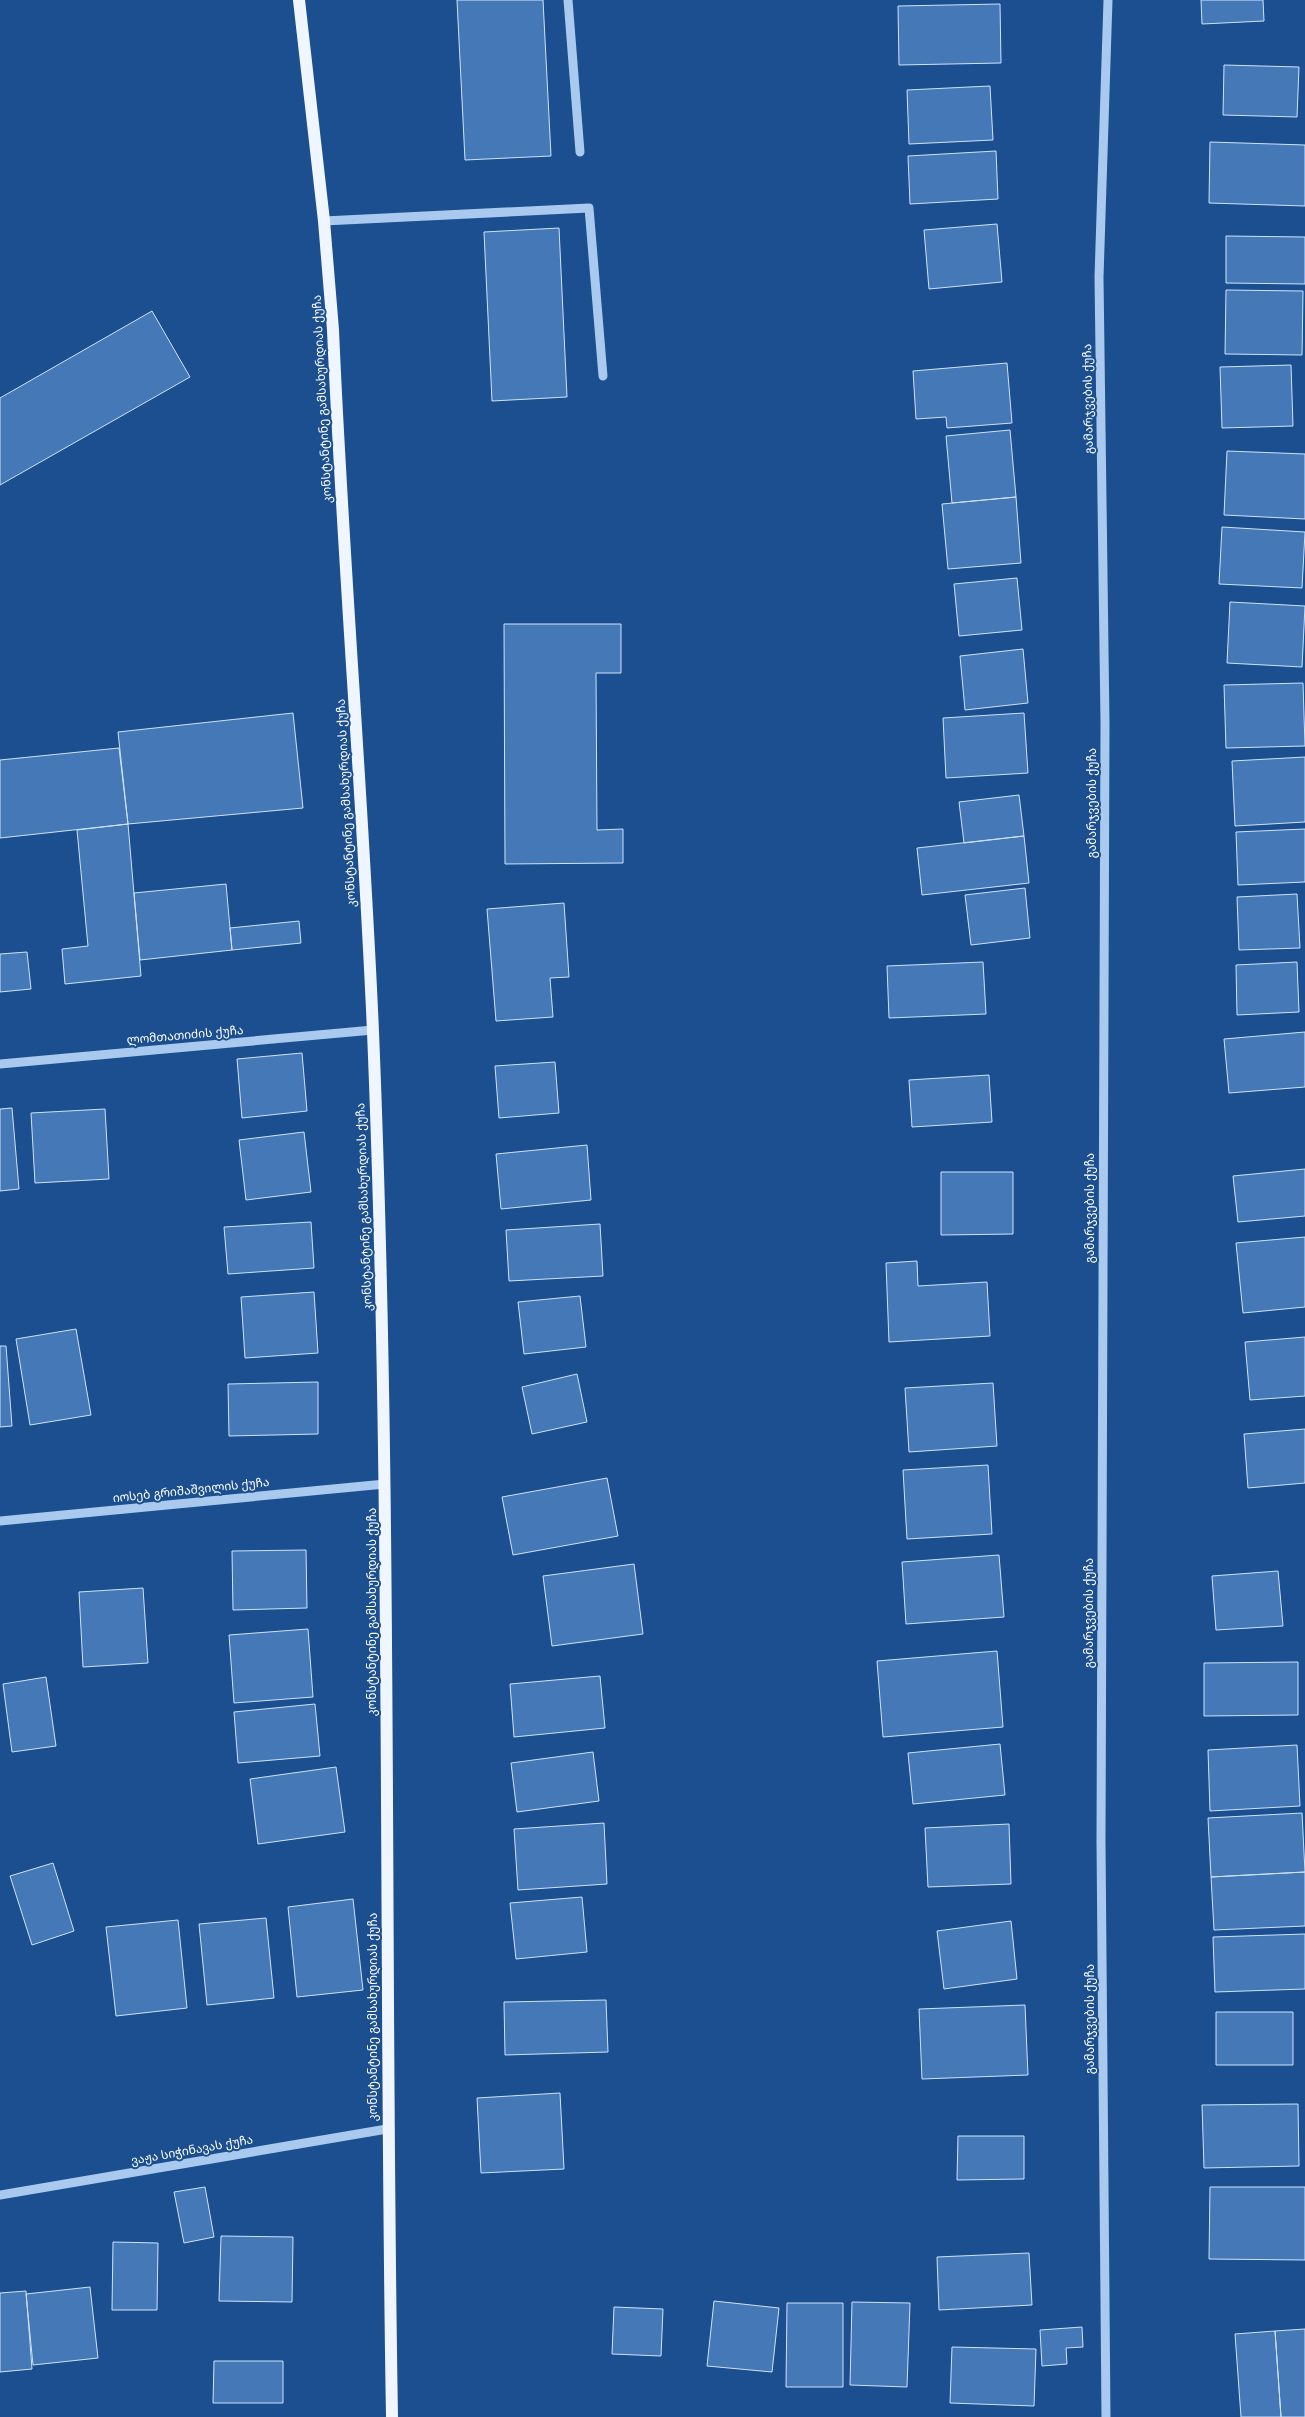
<svg xmlns="http://www.w3.org/2000/svg" width="1305" height="2417" font-family="'Varela Round','Noto Sans Georgian',sans-serif">
	<style>
		.building { fill: #4478b7; stroke: #cfe3fa }
		.lines { fill: none; stroke-linecap: round; stroke-linejoin: round }
		.minor { stroke: #a9c9ee; stroke-width: 9 }
		.major { stroke: #f0f6ff; stroke-width: 12 }
		.labels { text-anchor: middle; dominant-baseline: central; stroke-width: 4; stroke-linejoin: round; paint-order: stroke }
		.street-label { font-size: 12px; fill: #fff; stroke: #1b4f8f }
	</style>
	<rect width="100%" height="100%" fill="#1b4f8f"/>
	<path class="building" d="M 457,0 L 543,0 L 551,156 L 465,160 Z
		M 1201,0 L 1263,0 L 1264,21 L 1202,24 Z
		M 1000,4 L 1001,63 L 899,65 L 898,6 Z
		M 1224,65 L 1299,67 L 1297,117 L 1223,115 Z
		M 990,86 L 993,140 L 909,144 L 907,90 Z
		M 1210,142 L 1305,145 L 1305,206 L 1209,203 Z
		M 996,151 L 998,199 L 910,204 L 908,156 Z
		M 997,224 L 1002,282 L 929,289 L 924,230 Z
		M 559,228 L 567,397 L 492,401 L 484,232 Z
		M 1226,236 L 1305,237 L 1305,284 L 1226,283 Z
		M 1226,290 L 1303,291 L 1302,355 L 1225,354 Z
		M 152,311 L 190,377 L 0,485 L 0,398 Z
		M 1007,363 L 1012,423 L 947,428 L 946,417 L 916,419 L 913,371 Z
		M 1291,365 L 1293,426 L 1222,428 L 1220,367 Z
		M 1010,430 L 1016,497 L 952,503 L 946,436 Z
		M 1227,451 L 1305,454 L 1305,519 L 1224,515 Z
		M 1016,497 L 1021,563 L 948,569 L 942,504 Z
		M 1222,527 L 1305,532 L 1302,588 L 1219,584 Z
		M 1017,578 L 1022,630 L 959,636 L 954,584 Z
		M 1230,602 L 1305,606 L 1302,667 L 1227,663 Z
		M 504,624 L 621,624 L 621,673 L 596,673 L 597,830 L 623,829 L 623,863 L 505,864 Z
		M 1023,649 L 1028,703 L 965,710 L 960,656 Z
		M 1303,683 L 1305,746 L 1226,748 L 1224,685 Z
		M 293,713 L 303,808 L 128,824 L 118,732 Z
		M 1024,713 L 1028,773 L 946,778 L 943,718 Z
		M 119,748 L 128,824 L 0,838 L 0,760 Z
		M 1305,757 L 1305,822 L 1235,826 L 1232,761 Z
		M 1019,795 L 1024,836 L 964,843 L 959,802 Z
		M 128,824 L 141,976 L 65,984 L 62,949 L 88,946 L 77,830 Z
		M 1305,829 L 1305,882 L 1238,885 L 1236,832 Z
		M 1024,836 L 1029,883 L 922,895 L 917,848 Z
		M 226,884 L 232,950 L 140,960 L 134,893 Z
		M 1025,888 L 1030,938 L 971,945 L 965,895 Z
		M 1297,894 L 1300,948 L 1239,950 L 1237,897 Z
		M 564,903 L 569,977 L 550,978 L 553,1017 L 496,1021 L 487,909 Z
		M 299,921 L 301,943 L 232,950 L 230,928 Z
		M 27,952 L 31,989 L 0,992 L 0,954 Z
		M 983,962 L 986,1014 L 889,1018 L 887,966 Z
		M 1297,962 L 1299,1012 L 1237,1015 L 1236,965 Z
		M 1305,1032 L 1305,1087 L 1229,1093 L 1224,1039 Z
		M 302,1053 L 307,1111 L 242,1118 L 237,1059 Z
		M 555,1062 L 559,1113 L 499,1118 L 495,1066 Z
		M 989,1075 L 992,1122 L 912,1127 L 909,1080 Z
		M 12,1108 L 19,1189 L 0,1191 L 0,1109 Z
		M 105,1109 L 109,1179 L 35,1183 L 31,1113 Z
		M 304,1132 L 311,1192 L 246,1200 L 239,1140 Z
		M 587,1145 L 591,1200 L 501,1209 L 496,1154 Z
		M 1305,1169 L 1305,1216 L 1238,1222 L 1233,1176 Z
		M 941,1172 L 1013,1172 L 1013,1234 L 941,1235 Z
		M 311,1222 L 314,1268 L 228,1274 L 224,1227 Z
		M 600,1224 L 603,1276 L 509,1281 L 506,1230 Z
		M 1305,1237 L 1305,1307 L 1243,1313 L 1236,1243 Z
		M 917,1261 L 918,1286 L 987,1282 L 990,1336 L 889,1342 L 886,1263 Z
		M 314,1292 L 318,1353 L 245,1358 L 241,1297 Z
		M 580,1296 L 586,1347 L 524,1354 L 518,1302 Z
		M 76,1329 L 91,1415 L 30,1425 L 16,1339 Z
		M 1305,1337 L 1305,1396 L 1250,1400 L 1245,1342 Z
		M 0,1346 L 6,1346 L 12,1426 L 0,1427 Z
		M 577,1374 L 587,1422 L 532,1434 L 522,1387 Z
		M 318,1382 L 318,1434 L 229,1436 L 228,1384 Z
		M 993,1383 L 997,1446 L 909,1452 L 905,1388 Z
		M 1305,1429 L 1305,1483 L 1248,1488 L 1244,1434 Z
		M 988,1465 L 992,1534 L 907,1539 L 903,1470 Z
		M 607,1478 L 618,1536 L 513,1555 L 502,1497 Z
		M 306,1550 L 307,1608 L 233,1610 L 232,1551 Z
		M 999,1555 L 1004,1617 L 906,1624 L 902,1562 Z
		M 634,1564 L 643,1634 L 552,1646 L 543,1576 Z
		M 1278,1571 L 1283,1626 L 1216,1630 L 1212,1576 Z
		M 143,1588 L 148,1663 L 83,1667 L 79,1592 Z
		M 308,1629 L 313,1697 L 234,1703 L 229,1635 Z
		M 997,1651 L 1003,1727 L 883,1737 L 877,1661 Z
		M 1298,1662 L 1298,1715 L 1204,1716 L 1204,1663 Z
		M 600,1676 L 605,1728 L 514,1737 L 510,1684 Z
		M 46,1677 L 56,1746 L 12,1752 L 3,1684 Z
		M 315,1704 L 320,1756 L 238,1763 L 234,1712 Z
		M 1000,1744 L 1005,1795 L 913,1804 L 908,1753 Z
		M 1297,1745 L 1300,1806 L 1210,1811 L 1208,1750 Z
		M 593,1752 L 599,1801 L 517,1812 L 511,1763 Z
		M 336,1767 L 345,1832 L 258,1844 L 250,1779 Z
		M 1302,1813 L 1305,1872 L 1211,1877 L 1208,1818 Z
		M 604,1823 L 607,1884 L 518,1890 L 514,1829 Z
		M 1009,1824 L 1011,1884 L 928,1887 L 925,1828 Z
		M 53,1863 L 74,1931 L 32,1945 L 10,1876 Z
		M 1305,1872 L 1305,1926 L 1214,1930 L 1211,1877 Z
		M 582,1897 L 587,1952 L 516,1959 L 510,1903 Z
		M 353,1899 L 363,1990 L 297,1997 L 288,1907 Z
		M 266,1918 L 274,1998 L 207,2005 L 199,1924 Z
		M 178,1920 L 187,2008 L 116,2016 L 106,1927 Z
		M 1011,1921 L 1017,1979 L 944,1989 L 937,1931 Z
		M 1305,1934 L 1305,1989 L 1215,1992 L 1213,1937 Z
		M 606,2000 L 608,2052 L 505,2055 L 504,2002 Z
		M 1025,2005 L 1028,2075 L 922,2079 L 919,2009 Z
		M 1216,2012 L 1293,2012 L 1293,2065 L 1216,2065 Z
		M 560,2093 L 564,2169 L 481,2173 L 477,2098 Z
		M 1298,2104 L 1299,2166 L 1204,2168 L 1202,2105 Z
		M 958,2136 L 1024,2136 L 1024,2179 L 957,2180 Z
		M 205,2187 L 214,2237 L 184,2243 L 174,2192 Z
		M 1210,2187 L 1305,2187 L 1305,2260 L 1209,2259 Z
		M 221,2236 L 293,2237 L 292,2302 L 219,2301 Z
		M 113,2242 L 158,2243 L 157,2310 L 112,2310 Z
		M 1029,2253 L 1032,2305 L 939,2310 L 937,2257 Z
		M 90,2287 L 98,2358 L 33,2365 L 26,2294 Z
		M 26,2291 L 32,2369 L 0,2372 L 0,2293 Z
		M 714,2301 L 779,2308 L 772,2372 L 707,2366 Z
		M 852,2302 L 910,2303 L 907,2387 L 850,2385 Z
		M 787,2303 L 843,2303 L 843,2387 L 786,2387 Z
		M 614,2307 L 663,2309 L 661,2356 L 612,2354 Z
		M 1082,2327 L 1083,2347 L 1066,2348 L 1067,2364 L 1042,2366 L 1040,2330 Z
		M 1305,2329 L 1305,2417 L 1281,2417 L 1275,2331 Z
		M 1275,2331 L 1281,2417 L 1241,2417 L 1235,2334 Z
		M 952,2347 L 1036,2349 L 1034,2406 L 950,2403 Z
		M 214,2361 L 283,2361 L 283,2403 L 213,2403 Z"/>
	<g class="lines">
		<path class="minor" d="M 568,0 L 580,152
			M 324,221 L 589,208 L 603,376
			M 0,1064 L 373,1030
			M 0,1521 L 385,1484
			M 0,2195 L 387,2129
			M 1106,2417 L 1101,1841 L 1105,723 L 1099,277 L 1108,0"/>
		<path class="major" d="M 299,0 L 324,221 L 333,330 C 343,564 363,798 373,1032 C 392,1493 384,1955 392,2417"/>
	</g>
	<g class="labels">
		<g class="street-label">
			<text transform="translate(322 399) rotate(-93)">კონსტანტინე გამსახურდიას ქუჩა</text>
			<text transform="translate(1088 399) rotate(-91)">გამარჯვების ქუჩა</text>
			<text transform="translate(346 803) rotate(-93)">კონსტანტინე გამსახურდიას ქუჩა</text>
			<text transform="translate(1092 803) rotate(-90)">გამარჯვების ქუჩა</text>
			<text transform="translate(185 1035) rotate(-5)">ლომთათიძის ქუჩა</text>
			<text transform="translate(364 1207) rotate(-92)">კონსტანტინე გამსახურდიას ქუჩა</text>
			<text transform="translate(1090 1208) rotate(-90)">გამარჯვების ქუჩა</text>
			<text transform="translate(191 1490) rotate(-6)">იოსებ გრიშაშვილის ქუჩა</text>
			<text transform="translate(372 1612) rotate(-90)">კონსტანტინე გამსახურდიას ქუჩა</text>
			<text transform="translate(1089 1613) rotate(-90)">გამარჯვების ქუჩა</text>
			<text transform="translate(373 2017) rotate(-90)">კონსტანტინე გამსახურდიას ქუჩა</text>
			<text transform="translate(1090 2019) rotate(-90)">გამარჯვების ქუჩა</text>
			<text transform="translate(192 2150) rotate(-10)">ვაჟა სიჭინავას ქუჩა</text>
		</g>
	</g>
</svg>
